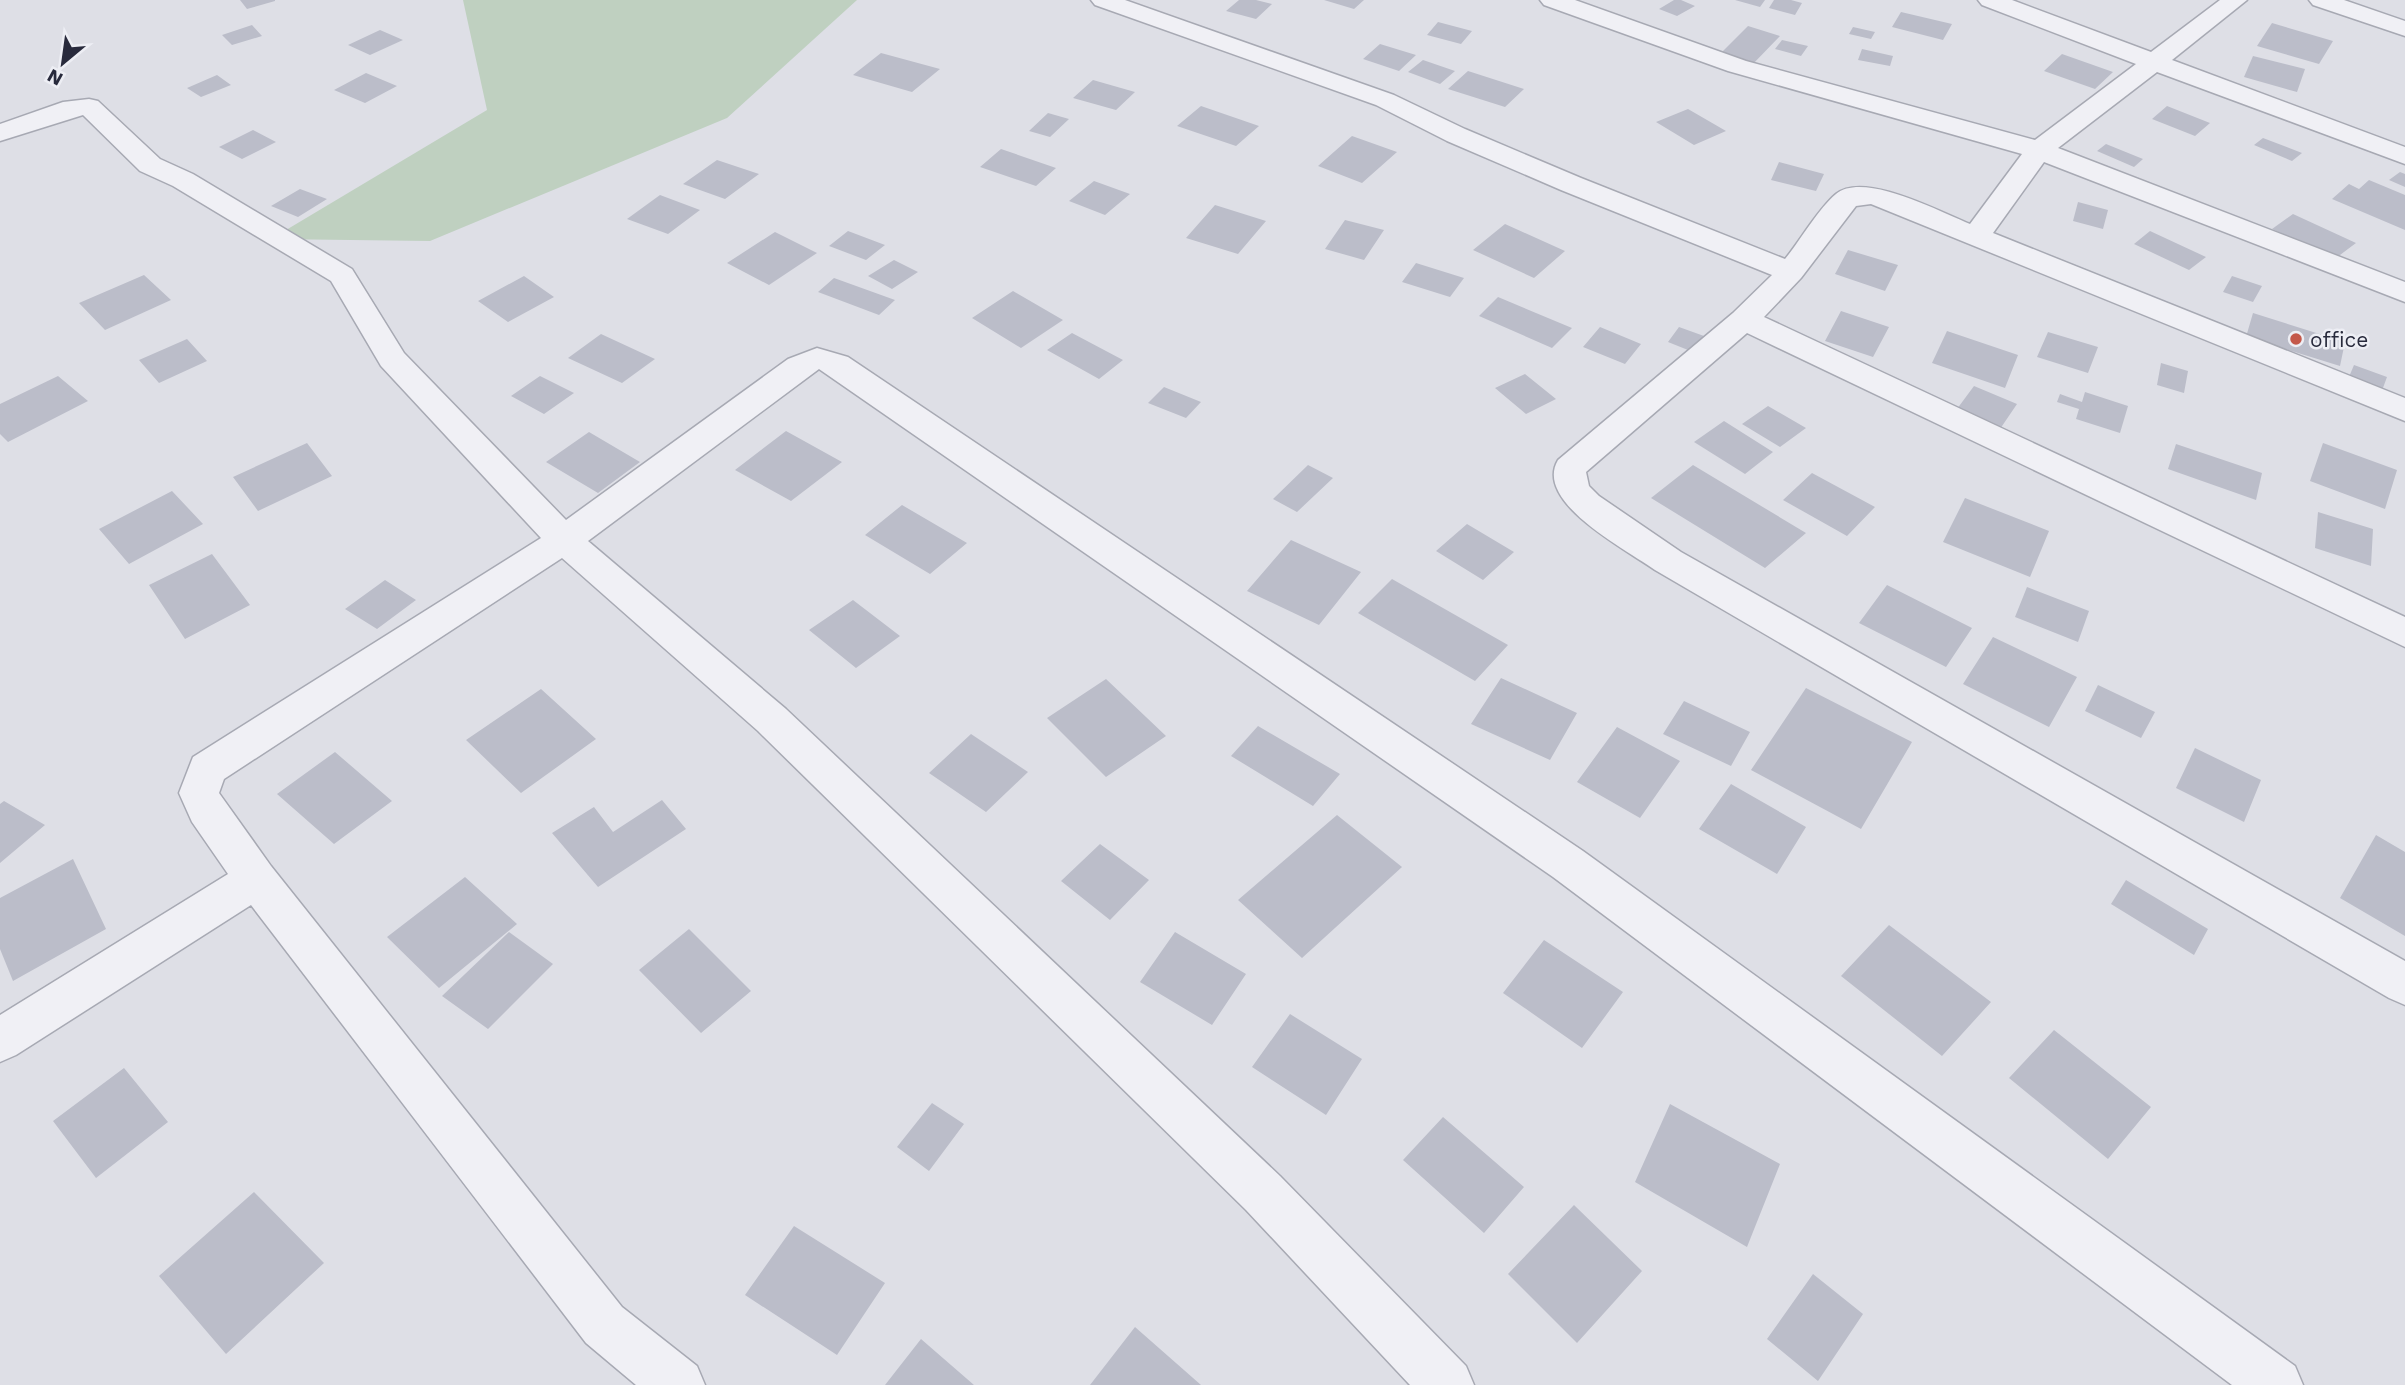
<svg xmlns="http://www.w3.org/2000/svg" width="2405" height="1385" font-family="'Work Sans',sans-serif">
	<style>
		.green { fill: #bfd0c0 }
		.building { fill: #bbbdc9 }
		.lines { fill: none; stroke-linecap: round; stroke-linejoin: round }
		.minor-casing { stroke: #a7a9b3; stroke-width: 3 }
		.minor { fill: #f0f0f5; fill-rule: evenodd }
		.poi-dot { fill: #c4584a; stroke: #edeef4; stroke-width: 2.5 }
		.labels { text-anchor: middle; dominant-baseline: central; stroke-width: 5; stroke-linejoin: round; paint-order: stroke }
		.poi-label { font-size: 21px; fill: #282a3c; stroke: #edeef4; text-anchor: start }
	</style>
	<rect width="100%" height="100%" fill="#dedfe6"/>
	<path class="green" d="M 463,0 L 857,0 L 727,118 L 430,241 L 271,239 L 487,110 Z"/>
	<path class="building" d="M 240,0 L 275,0 L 275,1 L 247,9 Z
		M 1239,0 L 1256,0 L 1272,4 L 1256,19 L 1226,11 Z
		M 1324,0 L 1364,0 L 1354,9 Z
		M 1674,0 L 1681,0 L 1695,6 L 1677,16 L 1659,9 Z
		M 1735,0 L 1765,0 L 1760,7 Z
		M 1774,0 L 1791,0 L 1802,3 L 1795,15 L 1769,8 Z
		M 1901,12 L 1952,24 L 1943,40 L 1892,27 Z
		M 1438,22 L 1472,31 L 1461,44 L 1427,35 Z
		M 2272,23 L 2333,41 L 2319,64 L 2257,46 Z
		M 252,25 L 262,36 L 232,45 L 222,35 Z
		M 1748,26 L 1780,36 L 1751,66 L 1719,55 Z
		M 1853,27 L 1875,32 L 1871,39 L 1849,34 Z
		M 380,30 L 403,40 L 370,55 L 348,45 Z
		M 1782,40 L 1808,46 L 1801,56 L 1775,49 Z
		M 1380,44 L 1416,55 L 1399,71 L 1363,59 Z
		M 1862,49 L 1893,56 L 1890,66 L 1858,60 Z
		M 881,53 L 940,69 L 912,92 L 853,75 Z
		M 2062,54 L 2113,72 L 2095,89 L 2044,71 Z
		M 2253,56 L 2305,69 L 2297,92 L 2244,77 Z
		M 1423,60 L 1455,71 L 1440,84 L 1408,72 Z
		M 1468,71 L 1524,89 L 1505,107 L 1448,89 Z
		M 366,73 L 397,86 L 365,103 L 334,90 Z
		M 217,75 L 231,85 L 201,97 L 187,88 Z
		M 1093,80 L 1135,92 L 1116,110 L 1073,98 Z
		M 1201,106 L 1259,126 L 1236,146 L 1177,126 Z
		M 2167,106 L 2210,123 L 2195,136 L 2152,119 Z
		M 1688,109 L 1726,131 L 1694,145 L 1656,122 Z
		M 1048,113 L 1069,119 L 1050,137 L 1029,131 Z
		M 253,130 L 276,142 L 242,159 L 219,147 Z
		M 1352,136 L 1397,152 L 1362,183 L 1318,166 Z
		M 2263,138 L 2302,153 L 2292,161 L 2254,145 Z
		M 2106,144 L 2143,159 L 2134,167 L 2097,151 Z
		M 1001,149 L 1056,168 L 1036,186 L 980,167 Z
		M 717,160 L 759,174 L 725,199 L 683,184 Z
		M 1779,162 L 1824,174 L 1816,191 L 1771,180 Z
		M 2400,172 L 2405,174 L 2405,187 L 2389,180 Z
		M 2369,180 L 2405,195 L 2405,230 L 2332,199 L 2349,184 L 2359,189 Z
		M 1094,181 L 1130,194 L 1105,215 L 1069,201 Z
		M 300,189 L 327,199 L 298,217 L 271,206 Z
		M 660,195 L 700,210 L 668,234 L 627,219 Z
		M 2078,202 L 2108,210 L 2103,229 L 2073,221 Z
		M 1215,205 L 1266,221 L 1238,254 L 1186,238 Z
		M 2293,214 L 2356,243 L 2336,258 L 2272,229 Z
		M 1345,220 L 1384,230 L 1364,260 L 1325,249 Z
		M 1505,224 L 1565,251 L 1534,278 L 1473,250 Z
		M 848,231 L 885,245 L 866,260 L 829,246 Z
		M 2150,231 L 2206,257 L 2189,270 L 2134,244 Z
		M 775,232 L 817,253 L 769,285 L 727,263 Z
		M 1848,250 L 1898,265 L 1885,291 L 1835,274 Z
		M 894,260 L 918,272 L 892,289 L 868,276 Z
		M 1416,263 L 1464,278 L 1450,297 L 1402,282 Z
		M 144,275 L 171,300 L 105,330 L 79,303 Z
		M 524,276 L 554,297 L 508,322 L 478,301 Z
		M 2232,276 L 2262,286 L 2253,302 L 2223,292 Z
		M 834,278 L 895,300 L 879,315 L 818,292 Z
		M 1013,291 L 1063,320 L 1021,348 L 972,318 Z
		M 1498,297 L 1572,328 L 1552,348 L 1479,316 Z
		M 1841,311 L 1889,327 L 1873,357 L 1825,341 Z
		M 2253,313 L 2345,342 L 2340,366 L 2246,337 Z
		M 1600,327 L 1641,344 L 1625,364 L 1583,347 Z
		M 1679,327 L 1704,336 L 1693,352 L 1668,342 Z
		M 1947,331 L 2018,355 L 2005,388 L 1932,363 Z
		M 2048,332 L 2098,347 L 2088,373 L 2037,357 Z
		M 1072,333 L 1123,360 L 1099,379 L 1047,350 Z
		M 601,334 L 655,359 L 622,383 L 568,358 Z
		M 187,339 L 207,361 L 159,383 L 139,360 Z
		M 2161,363 L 2188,371 L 2184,393 L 2157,385 Z
		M 2354,365 L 2387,377 L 2380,396 L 2346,384 Z
		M 1525,374 L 1556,399 L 1526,414 L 1495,388 Z
		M 58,376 L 88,401 L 8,442 L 0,434 L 0,404 Z
		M 540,376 L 574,393 L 544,414 L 511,396 Z
		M 1974,386 L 2017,404 L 1998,432 L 1954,413 Z
		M 1164,387 L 1201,402 L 1186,418 L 1148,403 Z
		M 2085,392 L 2128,406 L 2120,433 L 2076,419 L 2079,409 L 2057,402 L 2060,394 L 2082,402 Z
		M 1768,406 L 1806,428 L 1780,447 L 1742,424 Z
		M 1724,421 L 1773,452 L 1745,474 L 1694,442 Z
		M 786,431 L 842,462 L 791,501 L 735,470 Z
		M 589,432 L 640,462 L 598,493 L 546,462 Z
		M 307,443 L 332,476 L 258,511 L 233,477 Z
		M 2323,443 L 2397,470 L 2385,509 L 2310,481 Z
		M 2176,444 L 2262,473 L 2256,500 L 2168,469 Z
		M 1308,465 L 1333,478 L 1297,512 L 1273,499 Z
		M 1693,465 L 1806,533 L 1765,568 L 1651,498 Z
		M 1812,473 L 1875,507 L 1847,536 L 1783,500 Z
		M 172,491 L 203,524 L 129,564 L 99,529 Z
		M 1965,498 L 2049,531 L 2030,577 L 1943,542 Z
		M 902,505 L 967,543 L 930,574 L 865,535 Z
		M 2318,512 L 2373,529 L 2371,566 L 2315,548 Z
		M 1467,524 L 1514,552 L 1483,580 L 1436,551 Z
		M 1291,540 L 1361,572 L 1319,625 L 1247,591 Z
		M 212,554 L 250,605 L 185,639 L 149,585 Z
		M 1392,579 L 1508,645 L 1475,681 L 1358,613 Z
		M 385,580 L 416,600 L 377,629 L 345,609 Z
		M 1887,585 L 1972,628 L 1946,667 L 1859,623 Z
		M 2027,587 L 2089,611 L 2078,642 L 2015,617 Z
		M 853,600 L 900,636 L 856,668 L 809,630 Z
		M 1993,637 L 2077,677 L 2049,727 L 1963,684 Z
		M 1501,678 L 1577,713 L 1550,760 L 1471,724 Z
		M 1106,679 L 1166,736 L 1106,777 L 1047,718 Z
		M 2098,685 L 2155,712 L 2141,738 L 2085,711 Z
		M 1806,688 L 1912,742 L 1861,829 L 1751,770 Z
		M 541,689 L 596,739 L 521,793 L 466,740 Z
		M 1684,701 L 1750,732 L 1731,766 L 1663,734 Z
		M 1258,726 L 1340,774 L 1313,806 L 1231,756 Z
		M 1617,727 L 1680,761 L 1640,818 L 1577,782 Z
		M 971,734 L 1028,772 L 986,812 L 929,773 Z
		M 2195,748 L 2261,780 L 2244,822 L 2176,788 Z
		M 335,752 L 392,801 L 334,844 L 277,794 Z
		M 1731,784 L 1806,827 L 1777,874 L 1699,829 Z
		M 662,800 L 686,829 L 598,887 L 552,833 L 594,807 L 613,832 Z
		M 4,801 L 45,825 L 0,863 L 0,804 Z
		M 1337,815 L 1402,867 L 1302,958 L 1238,900 Z
		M 2376,835 L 2405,852 L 2405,936 L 2340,898 Z
		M 1100,844 L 1149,880 L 1110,920 L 1061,881 Z
		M 73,859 L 106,929 L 13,981 L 0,949 L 0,898 Z
		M 465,877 L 517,924 L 439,988 L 387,937 Z
		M 2126,880 L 2208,929 L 2194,955 L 2111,904 Z
		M 1889,925 L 1991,1002 L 1942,1056 L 1841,976 Z
		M 689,929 L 751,991 L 701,1033 L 639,970 Z
		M 509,932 L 553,964 L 488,1029 L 442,996 Z
		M 1175,932 L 1246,974 L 1212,1025 L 1140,982 Z
		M 1544,940 L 1623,992 L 1582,1048 L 1503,993 Z
		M 1290,1014 L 1362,1059 L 1326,1115 L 1252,1067 Z
		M 2054,1030 L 2151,1107 L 2108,1159 L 2009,1078 Z
		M 124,1068 L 168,1122 L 96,1178 L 53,1121 Z
		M 932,1103 L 964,1124 L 929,1171 L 897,1147 Z
		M 1670,1104 L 1780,1164 L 1747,1247 L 1635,1182 Z
		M 1443,1117 L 1524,1187 L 1484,1233 L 1403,1160 Z
		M 254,1192 L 324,1263 L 226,1354 L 159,1276 Z
		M 1574,1205 L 1642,1271 L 1577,1343 L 1508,1274 Z
		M 794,1226 L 885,1283 L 837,1355 L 745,1295 Z
		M 1813,1274 L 1863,1314 L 1818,1381 L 1767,1339 Z
		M 1135,1327 L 1201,1385 L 1090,1385 Z
		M 921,1339 L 974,1385 L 885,1385 Z"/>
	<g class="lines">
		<g class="minor-casing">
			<path id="minor" d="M 1091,0 L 1125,0 L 1394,95 L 1465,129 L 1581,178 L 1785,259 C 1800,241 1818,209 1836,194 C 1864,171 1940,212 1970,224 L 2022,154 L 1728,71 L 1544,5 L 1540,0 L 1575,0 L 1746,61 L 2035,140 L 2136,64 L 1982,5 L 1978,0 L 2012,0 L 2151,52 L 2220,0 L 2247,0 L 2172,60 L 2405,147 L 2405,164 L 2157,72 L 2058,148 L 2405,282 L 2405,302 L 2044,162 L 1993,233 L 2405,398 L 2405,421 L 1871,204 L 1856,206 L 1801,278 L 1764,317 L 2405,617 L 2405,647 L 1747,333 L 1586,472 L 1589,486 L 1599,496 L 1681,552 L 2405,961 L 2405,1005 L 2389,998 L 1655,570 C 1627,550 1533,502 1558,460 L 1733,313 L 1772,275 L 1561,190 L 1447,141 L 1376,105 L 1095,5 Z
				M 2309,0 L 2344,0 L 2405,21 L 2405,36 L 2313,5 Z
				M 89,99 L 98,101 L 160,159 L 193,174 L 352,269 L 404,353 L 566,520 L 788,359 L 817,348 L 848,357 L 1583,851 L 2295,1366 L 2303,1385 L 2232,1385 L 1553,877 L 819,369 L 588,541 L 786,709 L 1280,1176 L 1466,1366 L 1474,1385 L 1410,1385 L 1246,1210 L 758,731 L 562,558 L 224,779 L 219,793 L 271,866 L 622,1307 L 697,1366 L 705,1385 L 636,1385 L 586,1343 L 251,905 L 16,1055 L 0,1062 L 0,1015 L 228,874 L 192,822 L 179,793 L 193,757 L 541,538 L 381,366 L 331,281 L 173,186 L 140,171 L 83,115 L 0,141 L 0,124 L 63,102 Z"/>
		</g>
		<use href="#minor" class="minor"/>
	</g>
	<circle class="poi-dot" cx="2296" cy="339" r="7"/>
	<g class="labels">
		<g class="poi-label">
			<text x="2310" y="339">office</text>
		</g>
	</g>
	<g transform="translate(63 63) rotate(209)" stroke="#edeef4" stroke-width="5" paint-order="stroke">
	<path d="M0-5L12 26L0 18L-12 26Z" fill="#282a3c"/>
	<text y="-10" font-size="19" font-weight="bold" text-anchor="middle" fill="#282a3c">N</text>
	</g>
</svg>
